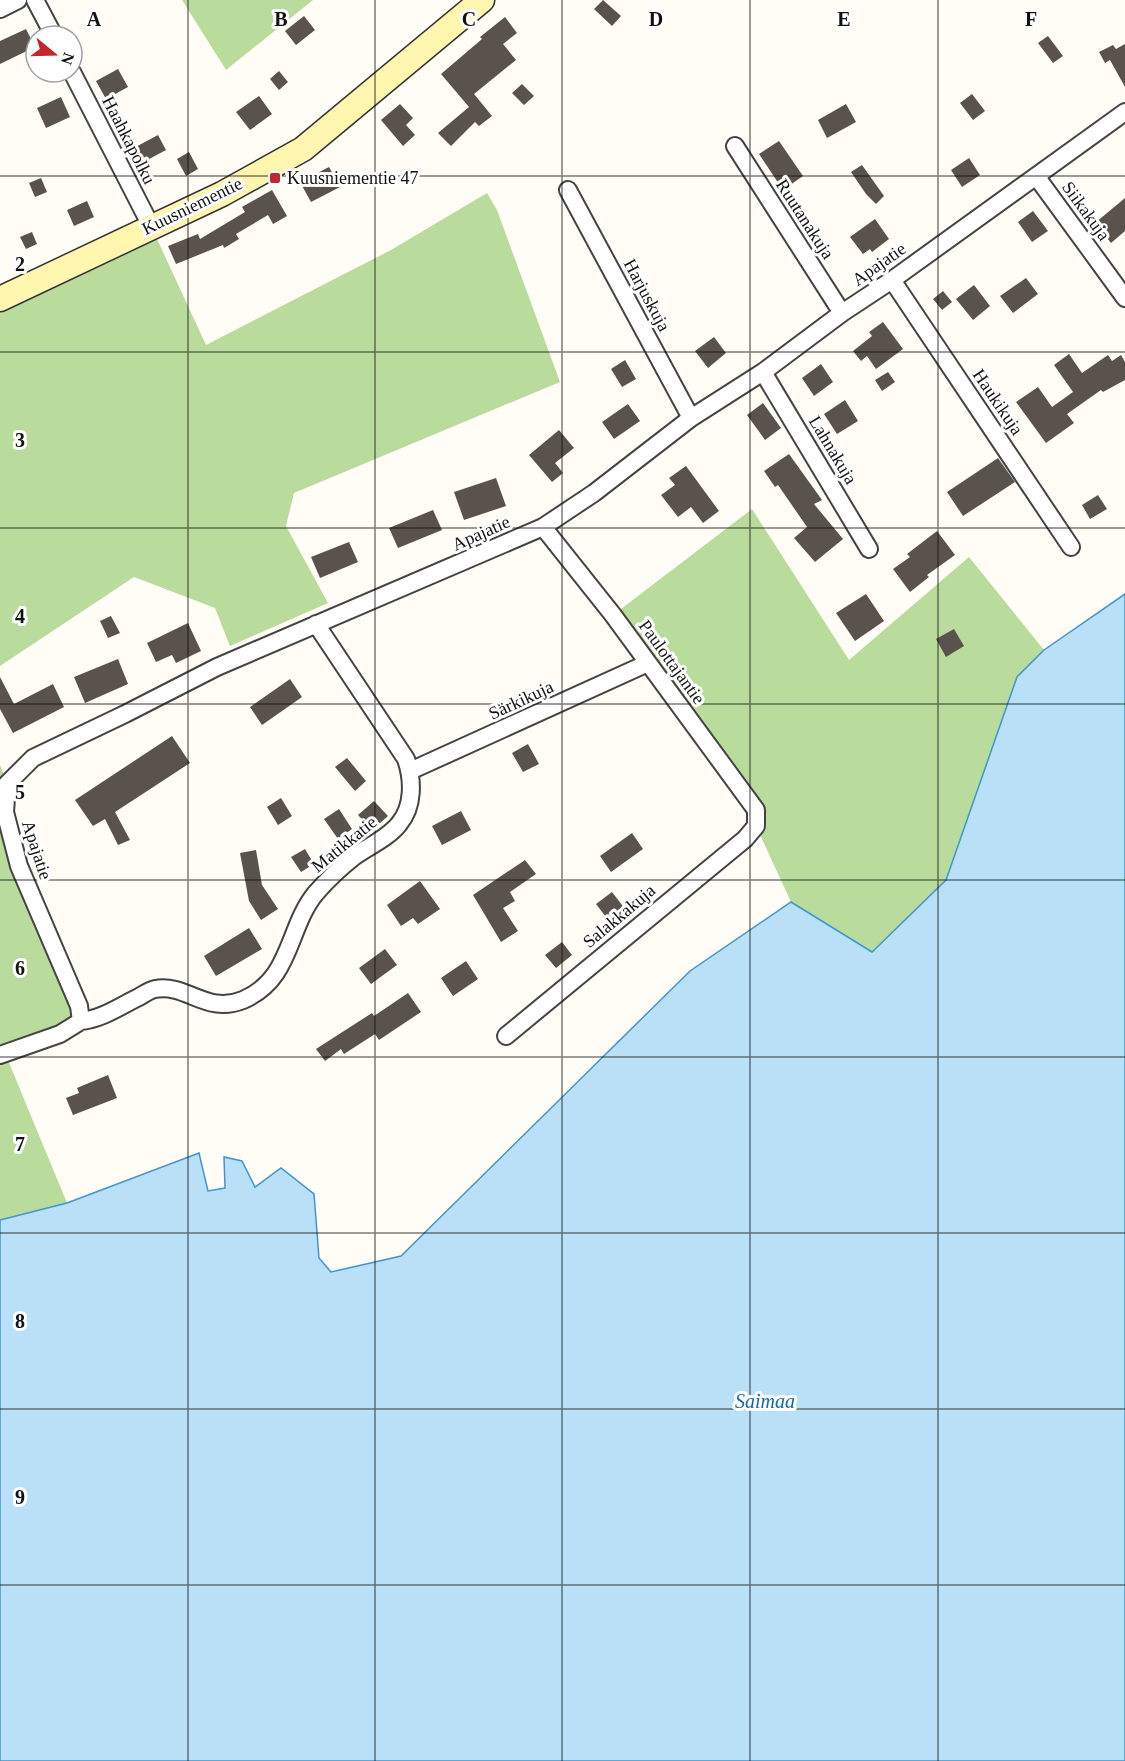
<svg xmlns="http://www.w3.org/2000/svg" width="1125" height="1761" font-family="'Times New Roman',serif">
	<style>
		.forest { fill: #b9dc9c }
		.water { fill: #b9e0f7; stroke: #3f96cf; stroke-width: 1.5 }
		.building { fill: #5a524d }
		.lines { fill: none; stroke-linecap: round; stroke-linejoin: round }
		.street-casing { stroke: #444; stroke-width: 20 }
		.secondary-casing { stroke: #333; stroke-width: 27 }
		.street { stroke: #fff; stroke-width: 16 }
		.secondary { stroke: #fff6b0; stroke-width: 24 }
		.grid { fill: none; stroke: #111; stroke-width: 1.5; stroke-opacity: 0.55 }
		.poi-dot { fill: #c4262e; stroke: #fff; stroke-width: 2 }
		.labels { text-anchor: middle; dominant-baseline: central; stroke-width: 6; stroke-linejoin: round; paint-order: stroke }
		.street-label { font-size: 18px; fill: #111; stroke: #fff }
		.poi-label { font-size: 18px; fill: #111; stroke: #fff; text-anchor: start }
		.water-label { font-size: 20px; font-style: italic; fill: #1768a6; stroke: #fff }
		.grid-label { font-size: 20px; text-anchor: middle; font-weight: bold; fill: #111; stroke: #fff; stroke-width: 6; stroke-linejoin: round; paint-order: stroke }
	</style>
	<rect width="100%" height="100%" fill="#fffdf5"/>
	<path class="forest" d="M 182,0 L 313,0 L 226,70 Z
		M 487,193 L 497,210 L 560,382 L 294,493 L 286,526 L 328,603 L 230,646 L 215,608 L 134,577 L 0,666 L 0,299 L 151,226 L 206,345 L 391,250 Z
		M 752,509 L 849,660 L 969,557 L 1044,650 L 1017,677 L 946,880 L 871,952 L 791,902 L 756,826 L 756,810 L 613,615 Z
		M 0,765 L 7,784 L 5,812 L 81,1021 L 5,1053 L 67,1203 L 0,1220 Z"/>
	<path class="water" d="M 1125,594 L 1125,1761 L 0,1761 L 0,1220 L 67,1203 L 199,1153 L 208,1191 L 225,1188 L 224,1157 L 242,1161 L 255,1187 L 281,1168 L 314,1194 L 319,1258 L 331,1272 L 401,1256 L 690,971 L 791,902 L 872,952 L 946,880 L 1017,677 L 1044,650 Z"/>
	<path class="building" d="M 603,0 L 621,16 L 612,26 L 594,9 Z
		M 304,16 L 315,30 L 296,45 L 285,31 Z
		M 505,17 L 517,33 L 503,44 L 516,60 L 474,94 L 492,116 L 479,126 L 475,122 L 451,146 L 438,133 L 469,107 L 441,74 L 482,39 L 480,37 Z
		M 26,29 L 35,47 L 0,64 L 0,41 Z
		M 1048,36 L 1063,56 L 1053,63 L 1038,43 Z
		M 1125,44 L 1125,87 L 1110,60 L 1105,63 L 1099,52 L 1113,45 L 1116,49 Z
		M 118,69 L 128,87 L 106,99 L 96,81 Z
		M 279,71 L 288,82 L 279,90 L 270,79 Z
		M 522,84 L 534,96 L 524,105 L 512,93 Z
		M 972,94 L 985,111 L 973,120 L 960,103 Z
		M 259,96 L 272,114 L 250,130 L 236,112 Z
		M 61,97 L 70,117 L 46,128 L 37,108 Z
		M 400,104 L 413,118 L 406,125 L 415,135 L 403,146 L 381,120 Z
		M 846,104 L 856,122 L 827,138 L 818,120 Z
		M 158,135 L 166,150 L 138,165 L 130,150 Z
		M 779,141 L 803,176 L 783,190 L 759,154 Z
		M 189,152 L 198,169 L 186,176 L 177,159 Z
		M 969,158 L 980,175 L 962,187 L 951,170 Z
		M 862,165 L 884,196 L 876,204 L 866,194 L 851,172 Z
		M 329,167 L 340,187 L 311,202 L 300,182 Z
		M 41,178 L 47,192 L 35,197 L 29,183 Z
		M 272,190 L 287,216 L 273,224 L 268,215 L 236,234 L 239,239 L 224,248 L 223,245 L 176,264 L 168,246 L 198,234 L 200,239 L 245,212 L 242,207 Z
		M 1125,198 L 1125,231 L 1111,243 L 1095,223 Z
		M 87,201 L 94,217 L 74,226 L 67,210 Z
		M 1033,211 L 1048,231 L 1032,242 L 1018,222 Z
		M 875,219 L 889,239 L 872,252 L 870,249 L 863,254 L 850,237 Z
		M 32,232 L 37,244 L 26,249 L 20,237 Z
		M 1026,278 L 1038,294 L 1013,313 L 1000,296 Z
		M 974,285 L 990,306 L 973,320 L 956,299 Z
		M 943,291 L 952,302 L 942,310 L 933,299 Z
		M 883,322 L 903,349 L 876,369 L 867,356 L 861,361 L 853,351 L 872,336 L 869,332 Z
		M 714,337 L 726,353 L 708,368 L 695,351 Z
		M 1069,354 L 1082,373 L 1108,355 L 1112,361 L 1121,355 L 1125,362 L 1125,380 L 1103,392 L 1101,390 L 1067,414 L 1074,423 L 1046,443 L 1016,402 L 1038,387 L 1052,407 L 1073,392 L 1054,365 Z
		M 625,360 L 636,379 L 622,387 L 611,369 Z
		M 821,364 L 833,382 L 814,396 L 802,378 Z
		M 888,372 L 895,382 L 882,391 L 875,380 Z
		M 845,400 L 858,421 L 837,434 L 824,414 Z
		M 763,403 L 781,428 L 765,440 L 747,415 Z
		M 628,404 L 640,421 L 614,439 L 602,422 Z
		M 559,430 L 574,448 L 555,463 L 563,473 L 552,482 L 529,455 Z
		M 789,454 L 822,500 L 814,504 L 843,539 L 815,562 L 794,538 L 807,527 L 778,485 L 775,487 L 764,471 Z
		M 998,458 L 1015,482 L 963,516 L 947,492 Z
		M 686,466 L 719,511 L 703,523 L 691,507 L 678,517 L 661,495 L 675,485 L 669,478 Z
		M 496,478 L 506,506 L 464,520 L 454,492 Z
		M 1098,495 L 1107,509 L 1090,519 L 1082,505 Z
		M 433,510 L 442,530 L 398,548 L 389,528 Z
		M 937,531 L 955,555 L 927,575 L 929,577 L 910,592 L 893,569 L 910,557 L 907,554 Z
		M 349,542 L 358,562 L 320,578 L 311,557 Z
		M 866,594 L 884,621 L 855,641 L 836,613 Z
		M 111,616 L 120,633 L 108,638 L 100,621 Z
		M 188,623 L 201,651 L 176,663 L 172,655 L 156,662 L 147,643 Z
		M 954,629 L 964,646 L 946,657 L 936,639 Z
		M 118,659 L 128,684 L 85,703 L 74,677 Z
		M 0,677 L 14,704 L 53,684 L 64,707 L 13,733 L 0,709 Z
		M 290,679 L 302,697 L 262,725 L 250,707 Z
		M 172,736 L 190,763 L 115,812 L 130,840 L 118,845 L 105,819 L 93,826 L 75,800 Z
		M 528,744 L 539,764 L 523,772 L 512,753 Z
		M 347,758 L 366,781 L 355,791 L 335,767 Z
		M 281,798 L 292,816 L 278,825 L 267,807 Z
		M 374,801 L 388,816 L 372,830 L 358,815 Z
		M 339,809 L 352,829 L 338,839 L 324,819 Z
		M 461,811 L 471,830 L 442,845 L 432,826 Z
		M 632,833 L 643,849 L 611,872 L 600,856 Z
		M 305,849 L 314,864 L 301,872 L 291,857 Z
		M 256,850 L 262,885 L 278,909 L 261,920 L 249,901 L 240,853 Z
		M 525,860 L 536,874 L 510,892 L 515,901 L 503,908 L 518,931 L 501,942 L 473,895 Z
		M 420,881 L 440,909 L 418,924 L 413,918 L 401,926 L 387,905 Z
		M 612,892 L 625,909 L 609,921 L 596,904 Z
		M 249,928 L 262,949 L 216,976 L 204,956 Z
		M 562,942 L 572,955 L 556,968 L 545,955 Z
		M 385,949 L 397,965 L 371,984 L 359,968 Z
		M 466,961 L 478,979 L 453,996 L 441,978 Z
		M 408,993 L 421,1012 L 379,1040 L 375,1034 L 344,1054 L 341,1049 L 325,1061 L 316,1049 L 372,1013 L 374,1016 Z
		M 108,1075 L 117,1098 L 73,1115 L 66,1098 L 79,1093 L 77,1088 Z"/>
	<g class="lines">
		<g class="street-casing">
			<path id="street" d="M 35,0 L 54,36
				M 0,9 L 18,0
				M 72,72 L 151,226
				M 735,146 L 842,313
				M 1036,176 L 1125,298
				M 568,190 L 691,418
				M 892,280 L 1071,547
				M 763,372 L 869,549
				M 410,771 L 648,663
				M 81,1021 C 102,1019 120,1006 139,997 C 144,994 150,990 155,989 C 187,983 206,1015 243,1000 C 292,979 287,929 315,894 C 327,880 341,867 355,856 C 369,846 388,838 399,824 C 414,806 413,780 406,759 L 316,624
				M 506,1036 L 745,839 L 756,826 L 756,810 L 613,615 L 543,527
				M 0,1055 L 60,1034 L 81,1021 L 79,1006 L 19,866 L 5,812 L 7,784 L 33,758 L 125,714 L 217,667 L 543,527 L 594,493 L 691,418 L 763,372 L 842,313 L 892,280 L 1125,112"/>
		</g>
		<g class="secondary-casing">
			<path id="secondary" d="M 0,299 L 222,194 L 303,149 L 482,0"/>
		</g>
		<use href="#street" class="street"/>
		<use href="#secondary" class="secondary"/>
	</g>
	<path class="grid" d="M 188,0 L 188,1761M 375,0 L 375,1761M 562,0 L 562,1761M 750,0 L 750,1761M 938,0 L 938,1761M 0,176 L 1125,176M 0,352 L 1125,352M 0,528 L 1125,528M 0,704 L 1125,704M 0,880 L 1125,880M 0,1057 L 1125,1057M 0,1233 L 1125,1233M 0,1409 L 1125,1409M 0,1585 L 1125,1585"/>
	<rect class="poi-dot" x="269" y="172" width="12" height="12" rx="3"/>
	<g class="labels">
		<g class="street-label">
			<text transform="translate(129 140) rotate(63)">Haahkapolku</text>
			<text transform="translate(192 206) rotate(-26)">Kuusniementie</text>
			<text transform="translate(1086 211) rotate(54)">Siikakuja</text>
			<text transform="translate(805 219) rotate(57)">Ruutanakuja</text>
			<text transform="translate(879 264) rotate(-35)">Apajatie</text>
			<text transform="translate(647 295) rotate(62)">Harjuskuja</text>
			<text transform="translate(998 402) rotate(56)">Haukikuja</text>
			<text transform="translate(833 450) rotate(59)">Lahnakuja</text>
			<text transform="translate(481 533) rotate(-24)">Apajatie</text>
			<text transform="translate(672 662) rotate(54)">Paulottajantie</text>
			<text transform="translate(521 700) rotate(-25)">Särkikuja</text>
			<text transform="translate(344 844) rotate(-39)">Matikkatie</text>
			<text transform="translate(37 850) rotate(72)">Apajatie</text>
			<text transform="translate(619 916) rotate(-40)">Salakkakuja</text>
		</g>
		<g class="poi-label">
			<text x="287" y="178">Kuusniementie 47</text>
		</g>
		<g class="water-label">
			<text x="765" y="1401">Saimaa</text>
		</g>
	</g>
	<g class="grid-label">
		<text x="94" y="26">A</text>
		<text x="281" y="26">B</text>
		<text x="469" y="26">C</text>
		<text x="656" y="26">D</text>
		<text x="844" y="26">E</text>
		<text x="1031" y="26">F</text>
		<text x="20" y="271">2</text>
		<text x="20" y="447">3</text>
		<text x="20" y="623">4</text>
		<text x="20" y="799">5</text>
		<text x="20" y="975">6</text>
		<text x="20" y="1151">7</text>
		<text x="20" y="1328">8</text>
		<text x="20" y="1504">9</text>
	</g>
	<g transform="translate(54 54) rotate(109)"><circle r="28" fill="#ffffff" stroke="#a0a0a0" stroke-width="1.5"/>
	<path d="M0-4.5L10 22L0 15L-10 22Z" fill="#c4262e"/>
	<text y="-9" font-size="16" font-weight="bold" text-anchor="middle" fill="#111111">N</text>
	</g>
</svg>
